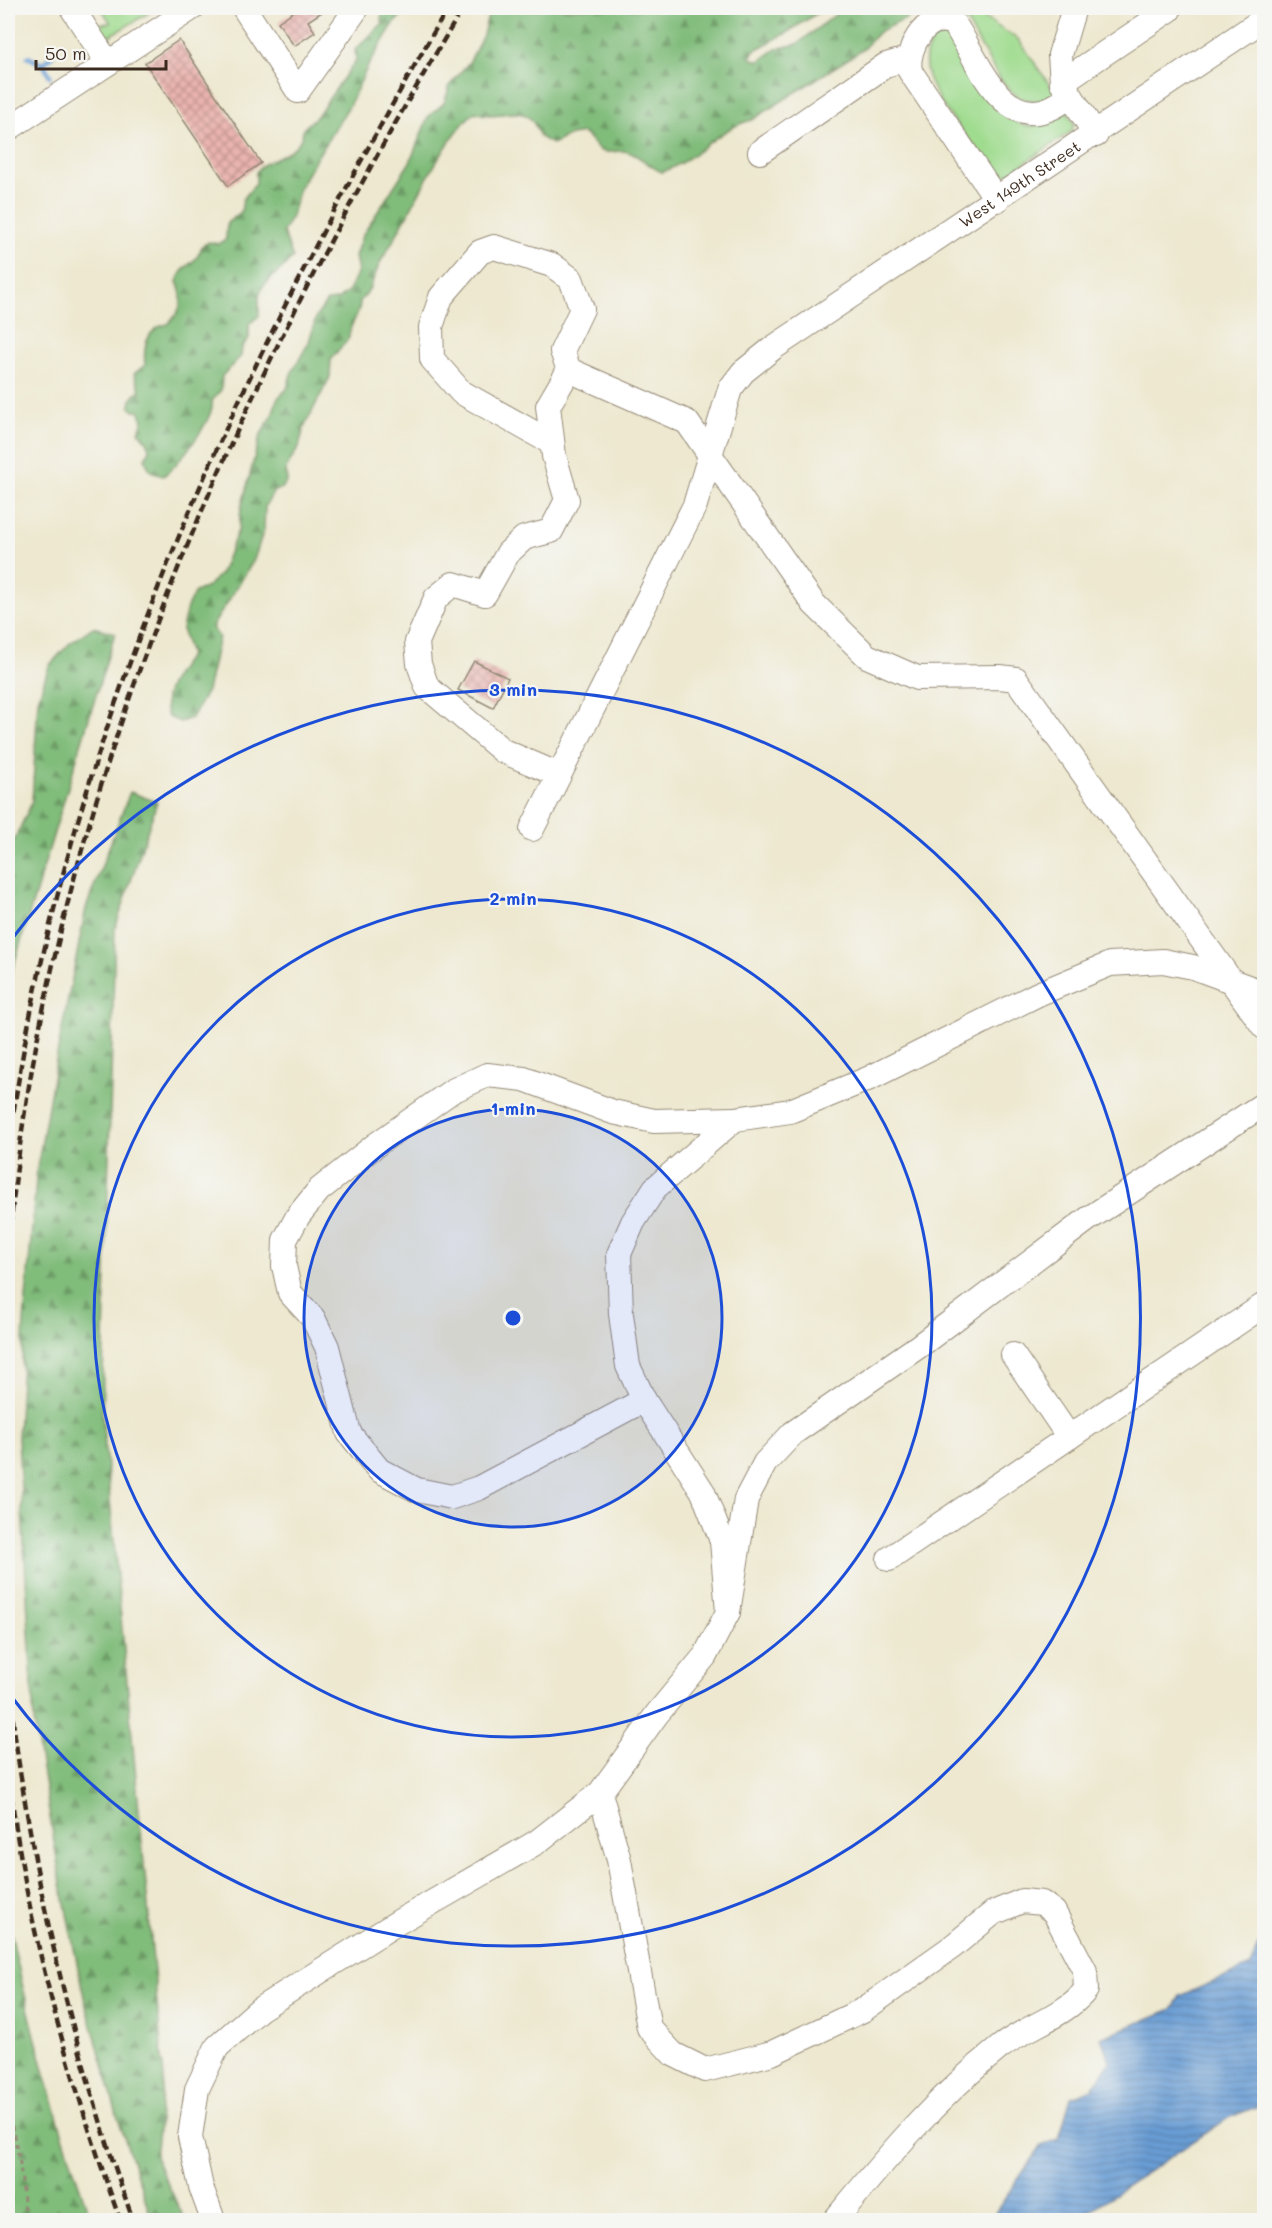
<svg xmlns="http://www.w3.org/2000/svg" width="1272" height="2228" font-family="Mali,sans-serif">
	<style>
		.grass { fill: #a0dc90; stroke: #6e8357; stroke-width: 1.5 }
		.forest { fill: url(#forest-firs); stroke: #5e734c; stroke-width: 1.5 }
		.water { fill: url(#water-rules); stroke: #526379; stroke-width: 1.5 }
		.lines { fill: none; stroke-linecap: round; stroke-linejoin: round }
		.stream { stroke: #689cd4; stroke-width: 5 }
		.building { fill: url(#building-cross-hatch) }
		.minor-casing { stroke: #948976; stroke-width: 26 }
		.path { stroke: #948976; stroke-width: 3; stroke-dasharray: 4.5 4.5; stroke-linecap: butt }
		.minor { stroke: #fff; stroke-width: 24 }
		.rail { stroke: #3b2a1e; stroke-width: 4.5; stroke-dasharray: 9 4.5; stroke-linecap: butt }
		.ring { fill: none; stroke: #1d4ed8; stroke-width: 3 }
		.labels { text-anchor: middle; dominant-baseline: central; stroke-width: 4.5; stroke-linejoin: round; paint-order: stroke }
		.street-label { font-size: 16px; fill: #3b2a1e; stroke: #f6f6f2 }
		.centre { fill: #1d4ed8; stroke: #f6f6f2; stroke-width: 3 }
		.ring-label { font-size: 18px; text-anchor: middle; font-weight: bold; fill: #1d4ed8; stroke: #f6f6f2; stroke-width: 4.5; stroke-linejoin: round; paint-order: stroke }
	</style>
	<defs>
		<pattern id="forest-firs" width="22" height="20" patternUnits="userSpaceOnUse" patternTransform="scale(1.5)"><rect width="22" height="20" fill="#80bc7a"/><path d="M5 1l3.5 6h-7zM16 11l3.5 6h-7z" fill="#6a9963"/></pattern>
		<pattern id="water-rules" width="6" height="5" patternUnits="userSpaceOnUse" patternTransform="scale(1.5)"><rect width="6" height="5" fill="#689cd4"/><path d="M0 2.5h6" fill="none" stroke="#577fab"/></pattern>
		<pattern id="building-cross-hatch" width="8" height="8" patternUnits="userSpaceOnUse" patternTransform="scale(1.5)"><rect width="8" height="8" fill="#eab4af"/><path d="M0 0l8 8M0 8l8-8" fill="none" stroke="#bf938e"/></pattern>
	</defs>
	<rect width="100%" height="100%" fill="#f6f6f2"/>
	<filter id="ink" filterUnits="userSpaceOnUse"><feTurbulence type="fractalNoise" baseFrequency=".0167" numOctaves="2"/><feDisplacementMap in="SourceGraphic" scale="12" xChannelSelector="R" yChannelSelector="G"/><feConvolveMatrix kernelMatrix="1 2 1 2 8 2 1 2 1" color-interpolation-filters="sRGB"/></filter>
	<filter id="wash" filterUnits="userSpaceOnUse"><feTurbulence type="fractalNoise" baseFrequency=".008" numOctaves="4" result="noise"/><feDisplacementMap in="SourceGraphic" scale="24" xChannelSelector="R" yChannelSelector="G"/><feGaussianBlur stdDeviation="1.35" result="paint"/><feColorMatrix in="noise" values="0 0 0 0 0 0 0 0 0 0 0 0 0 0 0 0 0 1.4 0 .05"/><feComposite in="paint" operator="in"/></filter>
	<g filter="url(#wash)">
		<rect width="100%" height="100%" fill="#ede8cf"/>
		<path class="grass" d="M 101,8 L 157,8 L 110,36 L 103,34 L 98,28 L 100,24 L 111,23 Z
			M 959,8 L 978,8 L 986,19 L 1019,40 L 1056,94 L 1045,102 L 1022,99 L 1010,90 L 998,76 Z
			M 949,28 C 953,38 956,49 960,59 C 970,80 1007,129 1033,126 C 1045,125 1056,114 1065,108 L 1074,123 L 1072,131 L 1002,178 C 977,143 882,62 949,28 Z"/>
		<path class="forest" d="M 385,8 L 409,8 L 394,23 L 368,66 L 349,106 L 312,165 L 299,189 L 292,216 L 283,232 L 293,258 L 263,286 L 259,296 L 259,316 L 249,324 L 249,338 L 242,347 L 241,356 L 222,376 L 221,390 L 212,401 C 216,417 177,467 163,476 C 151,473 148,469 145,458 L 149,452 L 148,443 L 139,432 L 143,420 L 139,411 L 134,411 L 130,407 L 131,400 L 140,389 L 134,374 L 145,365 C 143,347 147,327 168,324 C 181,312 185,299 177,282 C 182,263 197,266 202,246 L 209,242 L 219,244 L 226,239 L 227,223 L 241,212 L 243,199 L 256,183 L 256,172 C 260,169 261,165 266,163 C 281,155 303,149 303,129 L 317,116 L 356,60 L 355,50 L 383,23 L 381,17 Z
			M 490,8 L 825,8 L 788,32 L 753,51 L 751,58 L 759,61 L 776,49 L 797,44 L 844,8 L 918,8 L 908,18 L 880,31 L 862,50 L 752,120 C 717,128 695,161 662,172 C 649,167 638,153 624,151 C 615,150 608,155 600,150 C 593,145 591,138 583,133 L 571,135 L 552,144 L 540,137 C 527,95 503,123 475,112 L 469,117 C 435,154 411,213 384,256 C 374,271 374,288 360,301 C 361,315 348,324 349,338 L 331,359 L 330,377 L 304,427 L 299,447 L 286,468 L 287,481 L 282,488 L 274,491 L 265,507 L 264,529 L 254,560 L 212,627 L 219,637 L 207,691 L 192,718 L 180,722 L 168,717 C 159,692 176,675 190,655 L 182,629 L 187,607 L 195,592 L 207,587 L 221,573 L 239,528 L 241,509 L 260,436 L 272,416 L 277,399 L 287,389 L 291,374 L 309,342 L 316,317 L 327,301 L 337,300 L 349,291 L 358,271 L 355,256 L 362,236 L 410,162 L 428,117 L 444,103 L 450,85 L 470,61 L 483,35 Z
			M 93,627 L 115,633 L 8,984 L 8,854 L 32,802 L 38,700 L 49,666 L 69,644 Z
			M 130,792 L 157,802 L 115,929 L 102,1414 L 164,2078 L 155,2157 L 185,2220 L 152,2220 L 118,2118 L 84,1997 L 62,1889 L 34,1721 L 18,1438 L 24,1322 L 37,1169 L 58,1049 L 86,908 Z
			M 8,1919 C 29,2021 56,2122 91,2220 L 8,2220 Z"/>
		<path class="water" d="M 1264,1939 L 1264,2104 L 1230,2117 L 1076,2220 L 990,2220 L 1041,2146 L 1059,2139 L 1071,2097 L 1091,2090 L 1110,2062 L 1101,2038 L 1172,2009 L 1180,1996 L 1251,1966 L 1258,1945 Z"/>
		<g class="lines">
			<path class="stream" d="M 28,57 L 44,65 L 50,76
				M 42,64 L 52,56"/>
		</g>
		<g id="blocks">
			<path class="building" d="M 299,8 L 328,8 L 308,21 L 315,32 L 294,46 L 278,22 Z
				M 179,40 L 261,163 L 228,186 L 145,63 Z
				M 474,661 L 508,678 L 493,708 L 458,690 Z"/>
		</g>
	</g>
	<g filter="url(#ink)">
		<use href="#blocks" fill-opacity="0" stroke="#948976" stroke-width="1.5"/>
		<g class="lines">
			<g class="minor-casing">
				<g id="minor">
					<path d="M 72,8 L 108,63"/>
					<path d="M 244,8 L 298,91 L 357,8"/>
					<path d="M 1074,8 L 1060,55 L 1062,82 L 1096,135"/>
					<path d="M 1062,82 L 1169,10"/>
					<path d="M 8,129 L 192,8"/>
					<path d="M 760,152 L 886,65 L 907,59"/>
					<path d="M 997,200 L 910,71 C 905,47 930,7 955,25 C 974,52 997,122 1042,111 C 1052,109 1062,102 1071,96"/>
					<path d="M 552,443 L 461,392 L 432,359 L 431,327 L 441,297 L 480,252 L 494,247 L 552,265 L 571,279 L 582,309 L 562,351 L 569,370 L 687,422 L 814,604 L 867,656 L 917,678 L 1000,677 L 1016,679 L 1264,1027"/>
					<path d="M 559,775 L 503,751 L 427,687 L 419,664 L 417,642 L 436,598 L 453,584 L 485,594 L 508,553 L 524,538 L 551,531 L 567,500 L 554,456 L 548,406 L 569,370"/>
					<path id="s1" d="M 532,829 L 695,505 L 730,389 L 743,372 L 773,348 L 1264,19"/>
					<path d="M 1013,1355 L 1069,1437"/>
					<path d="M 644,1400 L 628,1366 L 621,1314 L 619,1254 L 633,1222 L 655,1188 L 735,1119"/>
					<path d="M 889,1559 L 1264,1305"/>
					<path d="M 728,1612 L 722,1541 L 703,1492 L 644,1400 L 479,1488 L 452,1497 L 417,1490 L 379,1470 L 349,1433 L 327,1347 L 313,1318 L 290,1293 L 284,1266 L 285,1240 L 298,1216 L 319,1190 L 377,1144 L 452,1091 L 487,1075 L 524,1079 L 613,1112 L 654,1121 L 735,1119 L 790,1111 L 870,1078 L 1038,994 L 1110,964 L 1163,961 L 1193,967 L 1264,993"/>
					<path d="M 600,1793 L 619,1860 L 649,2028 L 673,2054 L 705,2070 L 772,2053 L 863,2010 L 952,1947 L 993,1913 L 1022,1901 L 1042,1903 L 1054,1912 L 1085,1971 L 1086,1990 C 1063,2018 1026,2026 999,2048 C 936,2098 886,2158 835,2220"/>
					<path d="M 213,2220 L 201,2187 L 190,2137 L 197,2089 L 217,2047 L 260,2009 L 400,1921 L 537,1842 L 600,1793 L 657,1714 L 705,1656 L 728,1612 L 746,1499 L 765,1463 L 793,1433 L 919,1346 L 1088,1219 L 1264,1104"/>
				</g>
			</g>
			<path class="path" d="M 8,2108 L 20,2163 L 26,2220"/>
			<use href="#minor" class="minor"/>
			<path class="rail" d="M 8,1152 C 60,743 241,360 448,8
				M 8,1253 C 45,808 234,386 463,8
				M 8,1665 C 11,1716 19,1768 28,1819 C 51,1956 87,2090 133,2220
				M 8,1768 C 25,1922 68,2075 120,2220"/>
		</g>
	</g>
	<circle cx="513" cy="1318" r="209" fill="#1d4ed8" fill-opacity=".12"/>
	<g class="ring">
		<circle cx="513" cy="1318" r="209"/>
		<circle cx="513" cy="1318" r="419"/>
		<path d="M8 944A628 628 0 1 1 8 1692"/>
	</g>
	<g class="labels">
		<g class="street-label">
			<text stroke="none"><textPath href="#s1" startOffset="840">West 149th Street</textPath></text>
		</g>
	</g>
	<circle cx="513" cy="1318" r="9" class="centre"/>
	<g class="ring-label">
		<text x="513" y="696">3 min</text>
		<text x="513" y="905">2 min</text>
		<text x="513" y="1115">1 min</text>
	</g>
	<rect width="1272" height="2228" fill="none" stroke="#f6f6f2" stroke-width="30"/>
	<path d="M36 60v9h130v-9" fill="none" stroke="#3b2a1e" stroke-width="3"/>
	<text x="45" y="60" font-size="18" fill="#3b2a1e" stroke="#f6f6f2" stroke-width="4.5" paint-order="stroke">50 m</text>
</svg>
